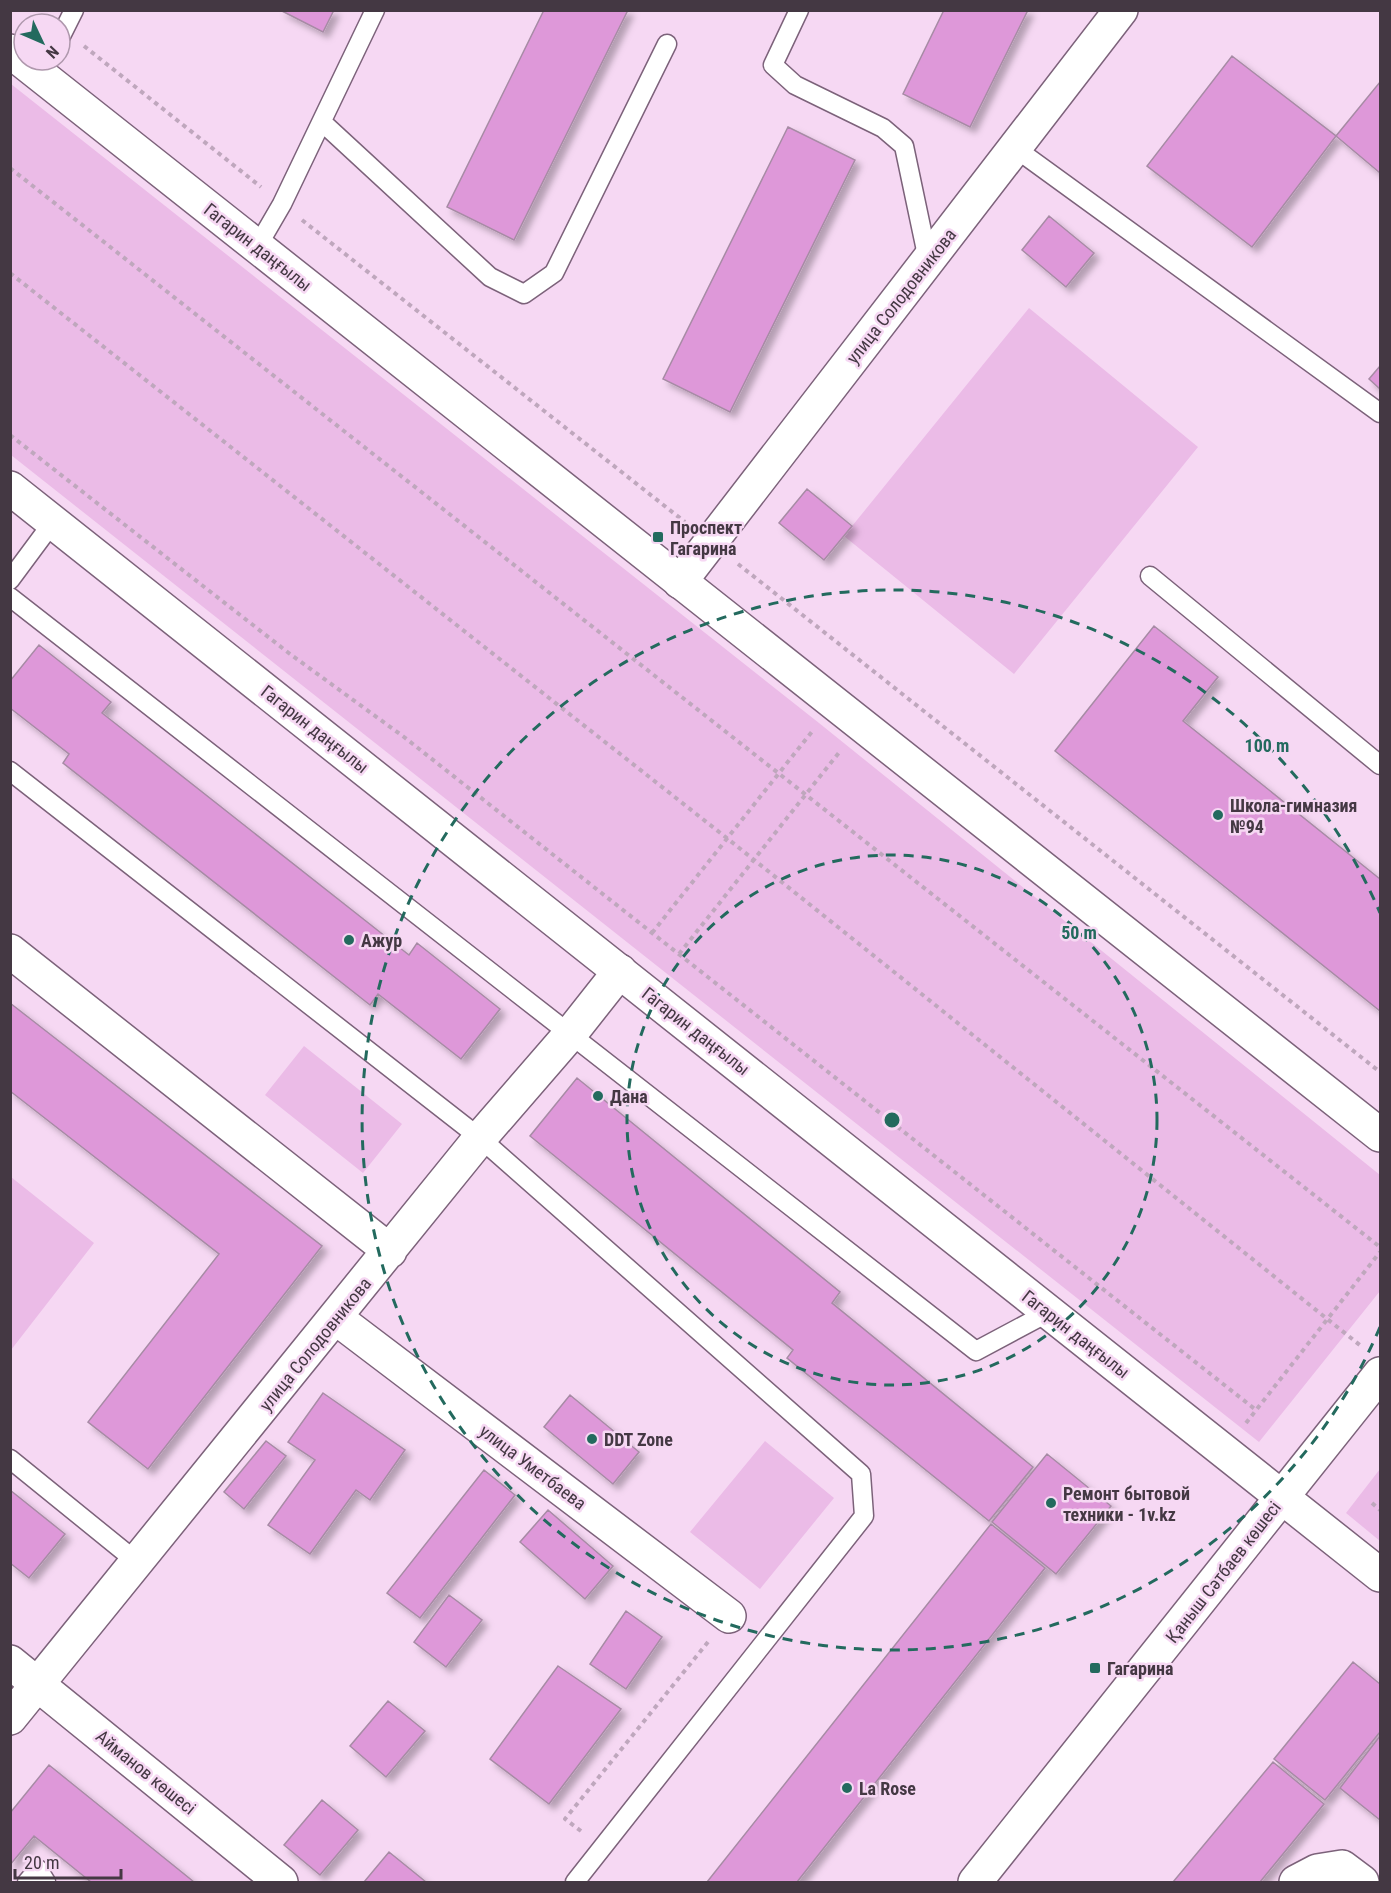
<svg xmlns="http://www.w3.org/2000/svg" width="1391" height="1893" font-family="'Roboto Condensed',sans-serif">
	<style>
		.green { fill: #ebbbe7 }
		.building { fill: #de98d9; stroke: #a78ba5; stroke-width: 1.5; filter: url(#shadow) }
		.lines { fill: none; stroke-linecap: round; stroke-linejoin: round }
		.service-casing { stroke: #7c627a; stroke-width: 21 }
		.minor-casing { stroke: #7c627a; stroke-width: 36 }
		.tertiary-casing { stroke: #7c627a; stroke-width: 36 }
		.secondary-casing { stroke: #7c627a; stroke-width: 36 }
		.path { stroke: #bfa7bd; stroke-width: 4; stroke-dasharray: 4.5 4.5; stroke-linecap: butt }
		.service { stroke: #fff; stroke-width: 18 }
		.minor { stroke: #fff; stroke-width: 33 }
		.tertiary { stroke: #fff; stroke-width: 33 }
		.secondary { stroke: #fff; stroke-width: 33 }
		.ring { fill: none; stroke: #236a5e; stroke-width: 3; stroke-dasharray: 10 8 }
		.poi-dot { fill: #236a5e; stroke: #f6d8f3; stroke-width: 2 }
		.labels { text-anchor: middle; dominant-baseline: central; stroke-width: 5; stroke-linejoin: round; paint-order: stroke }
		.street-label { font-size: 18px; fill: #443843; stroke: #f6d8f3 }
		.poi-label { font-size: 18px; font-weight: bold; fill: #443843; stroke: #f6d8f3; text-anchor: start }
		.centre { fill: #236a5e; stroke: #f6d8f3; stroke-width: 3 }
		.ring-label { font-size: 18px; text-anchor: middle; font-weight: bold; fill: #236a5e; stroke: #f6d8f3; stroke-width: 5; stroke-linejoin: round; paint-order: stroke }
	</style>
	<defs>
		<filter id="shadow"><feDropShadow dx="5.5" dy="5.5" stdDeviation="3" flood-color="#0004"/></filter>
	</defs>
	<rect width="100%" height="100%" fill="#f6d8f3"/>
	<path class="green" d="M 11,84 L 819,723 L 1380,1175 L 1380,1291 L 1259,1442 L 11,455 Z
		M 1029,308 L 1198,447 L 1014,674 L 844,536 Z
		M 304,1046 L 402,1124 L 363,1173 L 265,1095 Z
		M 11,1177 L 94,1243 L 11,1350 L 10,1350 Z
		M 765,1441 L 834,1498 L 760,1589 L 690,1532 Z
		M 1380,1469 L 1380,1541 L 1346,1513 Z"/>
	<path class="building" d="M 280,10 L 334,10 L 323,32 Z
		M 544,10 L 628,10 L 514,240 L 447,207 Z
		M 944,10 L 1028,10 L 970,127 L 903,94 Z
		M 1232,56 L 1336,136 L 1252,247 L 1147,166 Z
		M 1380,82 L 1380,173 L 1336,136 Z
		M 788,127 L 855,160 L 730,412 L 663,379 Z
		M 1049,216 L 1094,253 L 1066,287 L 1022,250 Z
		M 1380,366 L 1380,389 L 1369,379 Z
		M 807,489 L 852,526 L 824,560 L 779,523 Z
		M 1154,626 L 1218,677 L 1183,721 L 1380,879 L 1380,1011 L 1055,751 Z
		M 39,645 L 111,702 L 102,713 L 409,955 L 417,943 L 500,1009 L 461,1059 L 378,994 L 370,1005 L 63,763 L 69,754 L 10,708 L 10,681 Z
		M 10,1003 L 322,1246 L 148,1469 L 88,1422 L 219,1254 L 10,1091 Z
		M 577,1078 L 840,1292 L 832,1303 L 1033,1467 L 989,1521 L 787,1358 L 793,1350 L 530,1136 Z
		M 323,1393 L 405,1450 L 370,1500 L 356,1490 L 310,1554 L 268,1525 L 315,1460 L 288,1442 Z
		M 570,1395 L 639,1452 L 613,1484 L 544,1427 Z
		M 266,1441 L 286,1456 L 244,1509 L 224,1492 Z
		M 1047,1454 L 1111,1506 L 1056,1574 L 992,1522 Z
		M 484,1470 L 515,1495 L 420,1618 L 387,1593 Z
		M 10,1490 L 65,1534 L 29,1578 L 10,1563 Z
		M 548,1510 L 613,1566 L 585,1599 L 520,1542 Z
		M 991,1524 L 1045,1568 L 797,1882 L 707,1882 Z
		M 449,1595 L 482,1620 L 446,1667 L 414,1642 Z
		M 626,1611 L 662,1637 L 626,1689 L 590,1664 Z
		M 1353,1662 L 1380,1684 L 1380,1732 L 1325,1800 L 1274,1759 Z
		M 558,1666 L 621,1709 L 549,1804 L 490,1759 Z
		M 388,1701 L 425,1731 L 386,1777 L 350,1746 Z
		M 1380,1736 L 1380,1820 L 1340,1788 Z
		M 1273,1762 L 1324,1804 L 1260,1882 L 1173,1882 Z
		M 49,1765 L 194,1882 L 91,1882 L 34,1836 L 10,1865 L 10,1813 Z
		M 322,1800 L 358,1830 L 320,1875 L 284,1845 Z
		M 389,1852 L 426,1882 L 364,1882 Z"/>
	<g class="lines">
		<g class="service-casing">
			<path id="service" d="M 799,10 L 773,65 L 795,85 L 883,128 L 904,146 L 928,260
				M 60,38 L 74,10
				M 322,122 L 490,277 L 524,294 L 554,273 L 667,44
				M 1015,148 L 1380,413
				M 257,247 L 282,204 L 375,10
				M 1150,576 L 1380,765
				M 10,580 L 53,522
				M 10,597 L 976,1351 L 1049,1312
				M 10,771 L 480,1138 L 861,1474 L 864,1516 L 575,1882
				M 10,1459 L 137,1562
				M 27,1882 L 38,1869 L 46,1882"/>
		</g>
		<g class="minor-casing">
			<path id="minor" d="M 680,582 L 1121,10
				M 10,951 L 390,1251
				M 336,1318 L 729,1616
				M 10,1662 L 281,1882
				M 10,1718 L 480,1138 L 571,1033 L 620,971
				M 1296,1882 L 1317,1871 L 1342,1867 L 1362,1882"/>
		</g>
		<g class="tertiary-casing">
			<path id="tertiary" d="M 10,51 L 1380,1135
				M 10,488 L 1380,1575"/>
		</g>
		<g class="secondary-casing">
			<path id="secondary" d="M 975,1882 L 1380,1374"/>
		</g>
		<path class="path" d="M 84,46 L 261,187
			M 10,168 L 1380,1247
			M 302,220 L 685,522
			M 10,273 L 728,839 L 1361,1346
			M 10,435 L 290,654 L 404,737 L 1256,1410
			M 738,564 L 1380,1072
			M 652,933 L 814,729
			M 679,954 L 841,750
			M 1246,1423 L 1380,1252
			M 1372,1503 L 1380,1510
			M 581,1831 L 565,1819 L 708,1642"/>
		<use href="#service" class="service"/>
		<use href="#minor" class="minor"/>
		<use href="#tertiary" class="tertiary"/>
		<use href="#secondary" class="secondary"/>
	</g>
	<g class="ring">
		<circle cx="892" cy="1120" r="265"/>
		<path d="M1380 1327A530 530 0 1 1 1380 913"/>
	</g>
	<g class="poi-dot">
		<rect x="652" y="531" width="12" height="12" rx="3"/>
		<circle cx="1218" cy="815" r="6"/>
		<circle cx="349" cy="940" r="6"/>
		<circle cx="598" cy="1096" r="6"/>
		<circle cx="592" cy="1439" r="6"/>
		<circle cx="1051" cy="1503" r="6"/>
		<rect x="1089" y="1662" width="12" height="12" rx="3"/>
		<circle cx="847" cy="1788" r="6"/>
	</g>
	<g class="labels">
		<g class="street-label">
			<text transform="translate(258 247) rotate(38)">Гагарин даңғылы</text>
			<text transform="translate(901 296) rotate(-52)">улица Солодовникова</text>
			<text transform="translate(315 729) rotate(38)">Гагарин даңғылы</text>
			<text transform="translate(696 1031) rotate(38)">Гагарин даңғылы</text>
			<text transform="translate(1076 1334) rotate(38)">Гагарин даңғылы</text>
			<text transform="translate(315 1344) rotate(-51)">улица Солодовникова</text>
			<text transform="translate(533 1467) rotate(37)">улица Уметбаева</text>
			<text transform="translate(1223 1572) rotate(-52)">Қаныш Сәтбаев көшесі</text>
			<text transform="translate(146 1772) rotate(39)">Айманов көшесі</text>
		</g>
		<g class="poi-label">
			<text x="670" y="527">Проспект<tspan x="670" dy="21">Гагарина</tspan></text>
			<text x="1230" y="805">Школа-гимназия<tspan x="1230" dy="21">№94</tspan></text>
			<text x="361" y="940">Ажур</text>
			<text x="610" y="1096">Дана</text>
			<text x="604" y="1439">DDT Zone</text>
			<text x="1063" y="1493">Ремонт бытовой<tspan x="1063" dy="21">техники - 1v.kz</tspan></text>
			<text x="1107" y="1668">Гагарина</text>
			<text x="859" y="1788">La Rose</text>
		</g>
	</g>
	<circle cx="892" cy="1120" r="9" class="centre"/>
	<g class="ring-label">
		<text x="1267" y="752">100 m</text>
		<text x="1079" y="939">50 m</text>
	</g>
	<rect width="1391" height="1893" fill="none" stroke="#443843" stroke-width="24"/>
	<g transform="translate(42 42) rotate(134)"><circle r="28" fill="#f6d8f3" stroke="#af98ad" stroke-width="1.5"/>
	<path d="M0-4.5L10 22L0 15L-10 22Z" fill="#236a5e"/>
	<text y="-9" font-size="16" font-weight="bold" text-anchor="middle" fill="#443843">N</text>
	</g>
	<path d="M15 1869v9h106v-9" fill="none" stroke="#443843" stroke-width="3"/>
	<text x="24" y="1869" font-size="18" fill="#443843" stroke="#f6d8f3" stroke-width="4.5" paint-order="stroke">20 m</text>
</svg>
